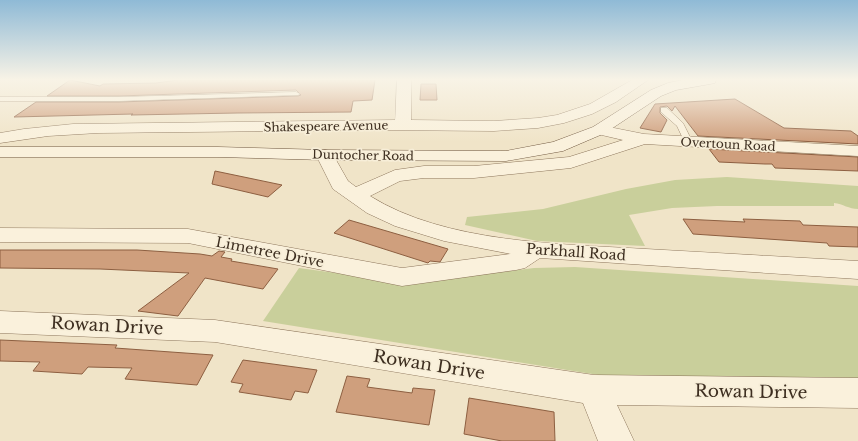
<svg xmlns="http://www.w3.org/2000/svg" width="858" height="441" font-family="'Libre Baskerville',serif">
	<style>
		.green { fill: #c9cf9b }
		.building { fill: #cf9f7d; stroke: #8d5f41 }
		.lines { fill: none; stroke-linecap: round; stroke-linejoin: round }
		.lane-casing { stroke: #8d765c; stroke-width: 1 }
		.street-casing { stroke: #8d765c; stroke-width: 1 }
		.secondary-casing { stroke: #6f573f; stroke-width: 1 }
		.lane { fill: #faf1dc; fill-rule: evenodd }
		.street { fill: #faf1dc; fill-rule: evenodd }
		.secondary { fill: #faf1dc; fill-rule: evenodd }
		.labels { text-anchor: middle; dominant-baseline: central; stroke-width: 3.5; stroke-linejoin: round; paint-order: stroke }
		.far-street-label { font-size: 12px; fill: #3d2e20; stroke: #f7eed8 }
		.street-label { font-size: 14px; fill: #3d2e20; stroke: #f7eed8 }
		.near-street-label { font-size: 17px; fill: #3d2e20; stroke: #f7eed8 }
	</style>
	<rect width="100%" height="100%" fill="#f0e4c8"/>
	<path class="green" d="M 727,177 L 858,186 L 858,209 C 849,209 843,204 834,203 L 834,206 L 717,206 L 672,208 L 629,215 L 645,246 L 537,241 L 465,225 L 467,217 L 543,209 L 626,189 L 675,180 Z
		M 575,267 L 858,286 L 858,380 L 611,377 L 263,321 L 299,268 L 410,283 L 534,268 Z"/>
	<path class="building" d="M 70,80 L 100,86 L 103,84 L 156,83 L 178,80 L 375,80 L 372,100 L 353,101 L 351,112 L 237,113 L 131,115 L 133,114 L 14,117 L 36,102 L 119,102 L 298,96 L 301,95 L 296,90 L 119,96 L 47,96 Z
		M 421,84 L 436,84 L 437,100 L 420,100 Z
		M 735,99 L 784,128 L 851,131 L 858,136 L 858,144 L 698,136 L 675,106 L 672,111 L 667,106 L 660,107 L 660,113 L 667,120 L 661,132 L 640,128 L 655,104 Z
		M 709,149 L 858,157 L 858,171 L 775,168 L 772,164 L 765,164 L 719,162 Z
		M 215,171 L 282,185 L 268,197 L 212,184 Z
		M 683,219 L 745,222 L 743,219 L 800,221 L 803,225 L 858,227 L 858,247 L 829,246 L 827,243 L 693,234 Z
		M 349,220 L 448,249 L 440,262 L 430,261 L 428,263 L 334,233 Z
		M 0,250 L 137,250 L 200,254 L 212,256 L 219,251 L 225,252 L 221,257 L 232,259 L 231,261 L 278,269 L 263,289 L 205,278 L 178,316 L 138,311 L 189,273 L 100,269 L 0,268 Z
		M 0,340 L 117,345 L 115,348 L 213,355 L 197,385 L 125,379 L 132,368 L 88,367 L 82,374 L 33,371 L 40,362 L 0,361 Z
		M 243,360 L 317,370 L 308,393 L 295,391 L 291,400 L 239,392 L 243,384 L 231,382 Z
		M 347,376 L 370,379 L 367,387 L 412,393 L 413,388 L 435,390 L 429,425 L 336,412 Z
		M 469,398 L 554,412 L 555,441 L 502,441 L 464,434 Z"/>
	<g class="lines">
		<g class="lane-casing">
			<path id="lane" d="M 296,92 L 300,94 L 298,95 L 119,101 L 0,101 L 0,97 L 119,97 Z
				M 661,108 L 667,108 L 683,123 L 692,141 L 691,143 L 685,143 L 677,126 L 661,112 Z"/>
		</g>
		<g class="street-casing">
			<path id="street" d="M 397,80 L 411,80 L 411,120 L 494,121 L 538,118 L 557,115 L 590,104 L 632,80 L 648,80 L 616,102 L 592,114 L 564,123 L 538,128 L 494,131 L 380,130 L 98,133 L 48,136 L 0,143 L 0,133 L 24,129 L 73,124 L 395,120 Z
				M 599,125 L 644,134 L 858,146 L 858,156 L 645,144 L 571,168 L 474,178 L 424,178 L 400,181 L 370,196 C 445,243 559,244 646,249 C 717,253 787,257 858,261 L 858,279 L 540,258 L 525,268 L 516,270 L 402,286 L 188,243 L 0,242 L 0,228 L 188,229 L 402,268 L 510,254 L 511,254 L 444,241 L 395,226 L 367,213 L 333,189 L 316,155 L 319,151 L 325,150 L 331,151 L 348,181 L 356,187 L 395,170 L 424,166 L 474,166 L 569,157 L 623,140 L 593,133 L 591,130 L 593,127 Z
				M 0,311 L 215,320 L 594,375 L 858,378 L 858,408 L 617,405 L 634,441 L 598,441 L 583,403 L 215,342 L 0,333 Z"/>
		</g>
		<g class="secondary-casing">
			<path id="secondary" d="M 683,80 L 716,80 L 715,83 L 710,84 L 676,90 L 661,96 L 605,133 L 563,151 L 506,161 L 325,160 L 218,157 L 0,157 L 0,147 L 218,147 L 325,150 L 506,151 L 553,142 L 593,127 L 651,90 L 668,83 Z"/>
		</g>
		<use href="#lane" class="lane"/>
		<use href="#street" class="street"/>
		<use href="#secondary" class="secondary"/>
	</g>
	<linearGradient id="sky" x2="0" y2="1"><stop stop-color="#8fbad6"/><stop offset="0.56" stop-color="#f8f3e6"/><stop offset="1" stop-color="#f8f3e6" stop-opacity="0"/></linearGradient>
	<rect width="858" height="142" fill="url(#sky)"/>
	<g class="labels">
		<g class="far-street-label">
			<text transform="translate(326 126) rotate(-1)">Shakespeare Avenue</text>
			<text transform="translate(728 144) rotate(3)">Overtoun Road</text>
			<text transform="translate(363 155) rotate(1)">Duntocher Road</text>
		</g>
		<g class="street-label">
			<text transform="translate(270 252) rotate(11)">Limetree Drive</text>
			<text transform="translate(576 252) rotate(4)">Parkhall Road</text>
		</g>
		<g class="near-street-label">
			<text transform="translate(107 326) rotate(3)">Rowan Drive</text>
			<text transform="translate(429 365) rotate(9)">Rowan Drive</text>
			<text transform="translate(751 392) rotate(1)">Rowan Drive</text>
		</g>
	</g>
</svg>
